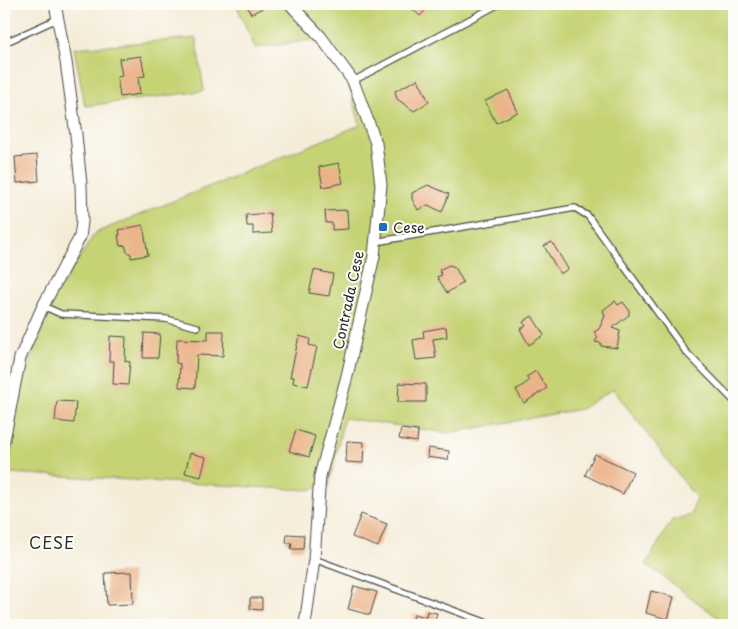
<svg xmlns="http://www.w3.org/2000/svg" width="738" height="629" font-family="'Playpen Sans',sans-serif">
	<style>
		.green { fill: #c6d375; stroke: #787f50 }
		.building { fill: #ebb389 }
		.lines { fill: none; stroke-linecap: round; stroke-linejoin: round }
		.service-casing { stroke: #494845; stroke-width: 8 }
		.minor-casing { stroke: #494845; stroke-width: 13 }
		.service { stroke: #fff; stroke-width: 5.5 }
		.minor { stroke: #fff; stroke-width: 11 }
		.poi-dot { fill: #1f6fb2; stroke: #fdfcf7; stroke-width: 2 }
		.labels { text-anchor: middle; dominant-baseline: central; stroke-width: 4; stroke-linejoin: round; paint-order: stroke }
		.poi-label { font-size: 14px; fill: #2b2b2b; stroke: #fdfcf7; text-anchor: start }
		.street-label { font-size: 14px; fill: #2b2b2b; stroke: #fdfcf7 }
		.quarter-label { font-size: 16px; letter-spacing: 1px; fill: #2b2b2b; stroke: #fdfcf7 }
	</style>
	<rect width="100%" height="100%" fill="#fdfcf7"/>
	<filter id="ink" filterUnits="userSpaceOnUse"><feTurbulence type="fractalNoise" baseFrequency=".02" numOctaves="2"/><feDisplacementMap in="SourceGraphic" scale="10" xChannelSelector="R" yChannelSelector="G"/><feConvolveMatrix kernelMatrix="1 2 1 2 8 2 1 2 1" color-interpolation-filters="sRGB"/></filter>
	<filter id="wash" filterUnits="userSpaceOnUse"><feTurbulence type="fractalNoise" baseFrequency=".0096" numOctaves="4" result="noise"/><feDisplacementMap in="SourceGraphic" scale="20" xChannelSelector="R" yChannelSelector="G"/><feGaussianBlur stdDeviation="1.12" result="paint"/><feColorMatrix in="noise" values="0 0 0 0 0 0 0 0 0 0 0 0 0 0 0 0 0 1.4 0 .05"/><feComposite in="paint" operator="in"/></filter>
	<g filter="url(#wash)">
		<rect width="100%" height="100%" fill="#f5ecd8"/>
		<path class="green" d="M 236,4 L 734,4 L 734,625 L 728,625 L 646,564 L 672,520 L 691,515 L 696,498 L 613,389 L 581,409 L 448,433 L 344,418 L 329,486 L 308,490 L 8,473 L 19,399 L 19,389 L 53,300 L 95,233 L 360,125 L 348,82 L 314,40 L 255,48 Z
			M 196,38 L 204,91 L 85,106 L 74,48 Z"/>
		<g id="blocks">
			<path class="building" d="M 246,4 L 270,4 L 251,14 Z
				M 407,4 L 431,4 L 420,16 Z
				M 141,56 L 145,76 L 138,77 L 140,94 L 120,97 L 117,77 L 122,76 L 119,59 Z
				M 418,79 L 429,102 L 414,111 L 397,99 L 395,91 Z
				M 508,90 L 518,112 L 496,123 L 485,101 Z
				M 37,155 L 39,181 L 17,183 L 15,157 Z
				M 339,163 L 343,183 L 323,187 L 319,167 Z
				M 428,185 L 449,194 L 442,212 L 428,205 L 418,210 L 412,199 L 412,193 Z
				M 347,210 L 348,229 L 332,230 L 332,223 L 326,223 L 325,211 Z
				M 270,213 L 272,233 L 253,234 L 253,226 L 247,226 L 246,215 Z
				M 143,225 L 148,255 L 131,258 L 131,254 L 127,252 L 125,245 L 120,246 L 118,235 L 120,235 L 119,230 Z
				M 552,242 L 568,269 L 560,274 L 544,246 Z
				M 449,265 L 455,267 L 463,282 L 447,293 L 437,277 L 442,275 L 439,270 Z
				M 314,270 L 333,274 L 329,296 L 309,293 Z
				M 615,301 L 618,305 L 623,302 L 629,310 L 629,315 L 612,328 L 620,331 L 617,348 L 601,346 L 601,343 L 595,342 L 598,337 L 594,332 L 599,329 L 605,316 L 603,310 Z
				M 532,316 L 544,335 L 529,345 L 520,329 L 526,326 L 523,322 Z
				M 446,327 L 447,337 L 433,339 L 436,358 L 416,360 L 413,340 L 424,338 L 423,331 Z
				M 208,331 L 224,331 L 223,356 L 197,355 L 195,388 L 179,387 L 180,364 L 176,363 L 177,339 L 208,340 Z
				M 144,333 L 160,334 L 158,358 L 143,358 Z
				M 110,336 L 126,337 L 125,361 L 130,362 L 128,385 L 113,384 L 114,361 L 109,361 Z
				M 299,336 L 310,339 L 309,345 L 317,347 L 308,386 L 293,383 L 294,377 L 290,377 Z
				M 536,371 L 547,388 L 524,403 L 516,390 L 529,381 L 526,377 Z
				M 399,383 L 426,384 L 426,402 L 398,402 Z
				M 57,401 L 76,402 L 74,423 L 55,421 Z
				M 401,429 L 418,431 L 417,442 L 399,439 Z
				M 296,430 L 315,436 L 309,457 L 289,451 Z
				M 347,441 L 364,442 L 363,463 L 346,462 Z
				M 428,448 L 449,451 L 448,460 L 427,457 Z
				M 190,453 L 206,457 L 201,477 L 185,473 Z
				M 595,454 L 633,472 L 623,494 L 585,475 Z
				M 361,514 L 387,524 L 378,547 L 352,537 Z
				M 287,534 L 304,535 L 303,549 L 291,549 L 292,543 L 286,543 Z
				M 132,572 L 133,604 L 107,605 L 105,573 Z
				M 354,586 L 377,592 L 370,615 L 348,609 Z
				M 651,591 L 674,597 L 668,619 L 646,613 Z
				M 250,598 L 262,598 L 262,610 L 250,609 Z
				M 427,611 L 437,613 L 434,625 L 412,625 L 414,614 L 426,617 Z"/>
		</g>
	</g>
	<g filter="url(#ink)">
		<use href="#blocks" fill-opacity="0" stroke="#494845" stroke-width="1"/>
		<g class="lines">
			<g class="service-casing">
				<path id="service" d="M 4,43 L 57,19
					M 353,81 L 499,4
					M 375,242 L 575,208 L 588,216 L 686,352 L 734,401
					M 43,306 L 61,314 L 166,319 L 197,327
					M 314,559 L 493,625"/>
			</g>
			<g class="minor-casing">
				<path id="minor" d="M 290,4 L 321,37 L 353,81 L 376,143 L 381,185 L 374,256 L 347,376 L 320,476 L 314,559 L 305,625
					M 4,440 L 20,358 L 43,306 L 80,237 L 82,222 L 81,184 L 76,135 L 66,62 L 55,4"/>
			</g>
			<use href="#service" class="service"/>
			<use href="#minor" class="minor"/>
		</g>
	</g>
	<rect class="poi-dot" x="378" y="222" width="10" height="10" rx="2.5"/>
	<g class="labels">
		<g class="poi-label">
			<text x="393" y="227">Cese</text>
		</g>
		<g class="street-label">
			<text transform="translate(348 300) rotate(-78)">Contrada Cese</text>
		</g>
		<g class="quarter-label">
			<text x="52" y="542">CESE</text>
		</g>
	</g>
	<rect width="738" height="629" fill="none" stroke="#fdfcf7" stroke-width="20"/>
</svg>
